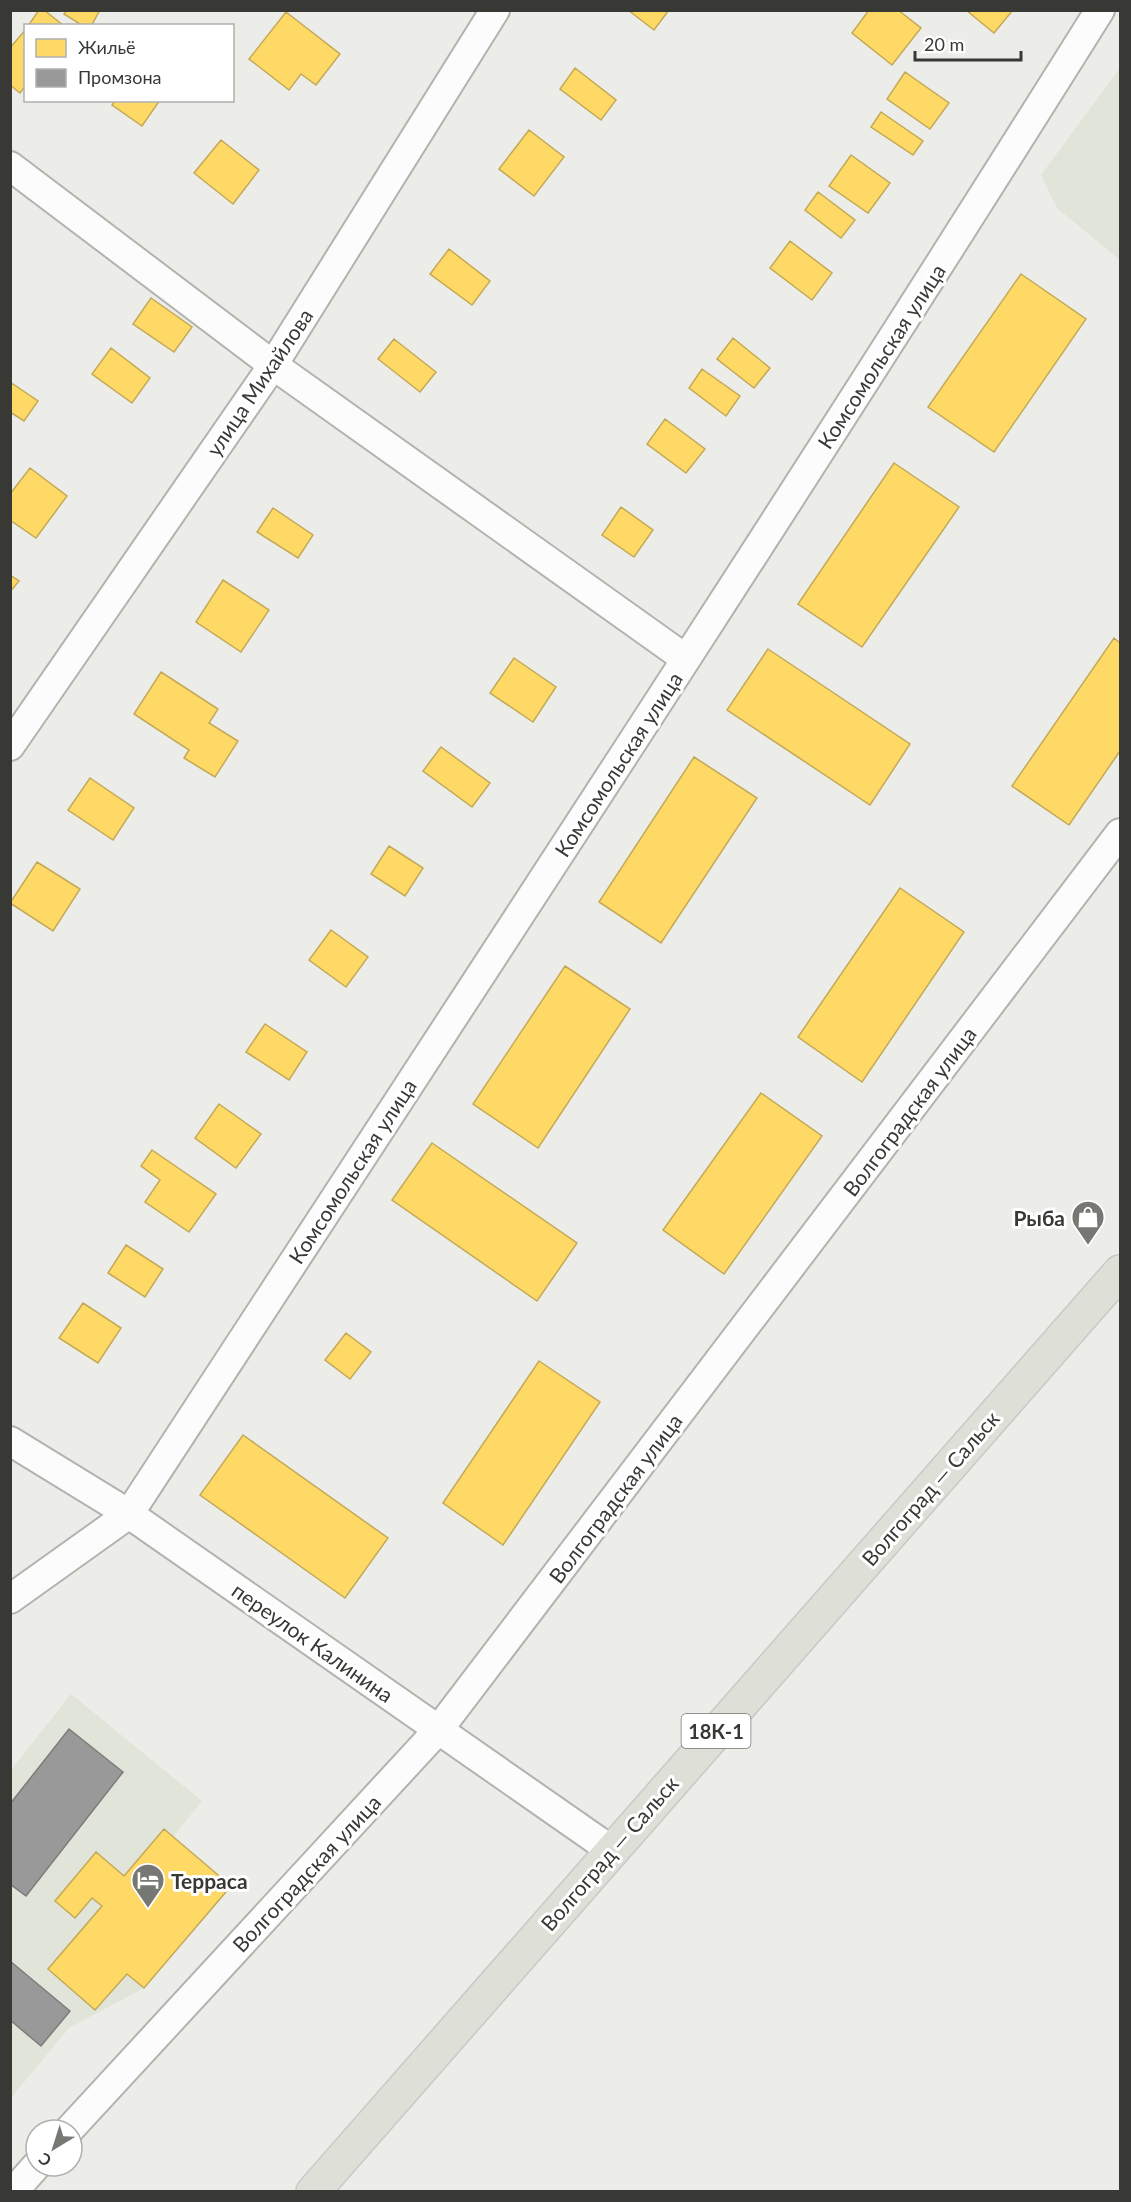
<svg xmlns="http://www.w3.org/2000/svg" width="1131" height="2202" font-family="Lato,sans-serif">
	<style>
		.built { fill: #e1e4d8 }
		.homes { fill: #ffd966; stroke: #c3a957; stroke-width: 1.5 }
		.industry { fill: #999; stroke: #7c7c7b; stroke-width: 1.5 }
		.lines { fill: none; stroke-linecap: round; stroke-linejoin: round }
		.minor-casing { stroke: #b2b3af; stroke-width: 32 }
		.primary-casing { stroke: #c8c9c7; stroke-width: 36 }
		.minor { stroke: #fcfcfc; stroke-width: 28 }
		.primary { stroke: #dedfd7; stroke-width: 33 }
		.labels { text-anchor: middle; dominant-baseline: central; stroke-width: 6; stroke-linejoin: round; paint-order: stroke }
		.shield { fill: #fff; stroke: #747472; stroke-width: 1.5 }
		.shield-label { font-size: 20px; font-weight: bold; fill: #383935 }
		.street-label { font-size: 21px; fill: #383935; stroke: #fff }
		.poi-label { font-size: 21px; font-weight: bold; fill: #383935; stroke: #fff; text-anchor: end }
	</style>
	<rect width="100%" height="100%" fill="#ecede8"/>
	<path class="built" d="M 1120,68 L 1120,260 L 1057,208 L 1041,175 Z
		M 71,1694 L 202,1801 L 173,1837 L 231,1886 L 144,1988 L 69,2028 L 11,2098 L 11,1770 Z"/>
	<path class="homes" d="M 39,10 L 44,10 L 64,26 L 28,26 Z
		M 67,10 L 100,10 L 91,26 L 83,26 L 64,14 Z
		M 628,10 L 669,10 L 654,30 Z
		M 869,10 L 898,10 L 921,28 L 892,65 L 852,33 Z
		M 966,10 L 1013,10 L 994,33 Z
		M 286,12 L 340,54 L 316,85 L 301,74 L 289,90 L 249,59 Z
		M 26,29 L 26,85 L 20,93 L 10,85 L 10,48 Z
		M 575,68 L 616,100 L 601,120 L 560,89 Z
		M 905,72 L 949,103 L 930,129 L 887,99 Z
		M 115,100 L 160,100 L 142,126 L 112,105 Z
		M 881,112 L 923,141 L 913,155 L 871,127 Z
		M 529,130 L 564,157 L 534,196 L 499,169 Z
		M 221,140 L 259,170 L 233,204 L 194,173 Z
		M 851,155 L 890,183 L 868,213 L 829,186 Z
		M 818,192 L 855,220 L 841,238 L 805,210 Z
		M 790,241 L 832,273 L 812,300 L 770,268 Z
		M 449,249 L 490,281 L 472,305 L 430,274 Z
		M 1021,274 L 1086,319 L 994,452 L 928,407 Z
		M 151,298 L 192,327 L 174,352 L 133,324 Z
		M 733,338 L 770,368 L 754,388 L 717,359 Z
		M 394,339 L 436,372 L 420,392 L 378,359 Z
		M 111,348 L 150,378 L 132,403 L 92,374 Z
		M 702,369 L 740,396 L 726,416 L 689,388 Z
		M 10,382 L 38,401 L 24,421 L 10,412 Z
		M 665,419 L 705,449 L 686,473 L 647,444 Z
		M 894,463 L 959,507 L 862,647 L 798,604 Z
		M 30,468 L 67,496 L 36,538 L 10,520 L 10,494 Z
		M 621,507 L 653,530 L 634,557 L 602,535 Z
		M 273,508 L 313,535 L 298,558 L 257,532 Z
		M 10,575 L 19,581 L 10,592 Z
		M 223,580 L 269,610 L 241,652 L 196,622 Z
		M 1114,638 L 1120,643 L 1120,751 L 1069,825 L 1012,786 Z
		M 768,649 L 910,744 L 870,805 L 727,710 Z
		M 514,658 L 556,687 L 533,722 L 490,693 Z
		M 161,672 L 218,709 L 209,723 L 238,741 L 215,777 L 184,758 L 189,750 L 134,714 Z
		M 441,747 L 490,783 L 472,807 L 423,771 Z
		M 694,757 L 757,798 L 661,943 L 599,902 Z
		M 90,778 L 134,808 L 113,840 L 68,810 Z
		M 389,846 L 423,868 L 405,896 L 371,874 Z
		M 37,862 L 80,889 L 53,931 L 10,903 Z
		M 900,888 L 964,932 L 862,1082 L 798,1037 Z
		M 331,930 L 368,957 L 346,987 L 309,960 Z
		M 565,966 L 630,1009 L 538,1148 L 473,1104 Z
		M 265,1024 L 307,1052 L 289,1080 L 246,1052 Z
		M 761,1093 L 822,1136 L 724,1274 L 663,1230 Z
		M 219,1104 L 261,1134 L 236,1168 L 195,1138 Z
		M 432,1143 L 577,1243 L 537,1301 L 392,1200 Z
		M 152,1150 L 216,1194 L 189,1232 L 145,1202 L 160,1180 L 141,1166 Z
		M 126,1245 L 163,1269 L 145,1297 L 108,1273 Z
		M 83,1303 L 121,1328 L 98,1363 L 59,1338 Z
		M 346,1333 L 371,1352 L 350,1379 L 325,1360 Z
		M 539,1361 L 600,1402 L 503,1545 L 443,1503 Z
		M 243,1435 L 388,1538 L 345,1598 L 200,1495 Z
		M 164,1829 L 231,1886 L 144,1988 L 127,1974 L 95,2010 L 48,1969 L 102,1906 L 92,1898 L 75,1918 L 55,1901 L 96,1852 L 124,1876 Z"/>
	<path class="industry" d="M 69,1729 L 123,1772 L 26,1896 L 10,1884 L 10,1804 Z
		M 10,1961 L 70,2011 L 41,2046 L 10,2020 Z"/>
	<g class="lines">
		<g class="minor-casing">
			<path id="minor" d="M 10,166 L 273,365 L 686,659
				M 10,746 L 273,365 L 495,10
				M 10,1441 L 129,1514 L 611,1850
				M 10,1599 L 129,1514 C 455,1014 783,516 1100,10
				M 69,2130 L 439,1729 L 1120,833
				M 13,2192 L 36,2166"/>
		</g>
		<g class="primary-casing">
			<path id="primary" d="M 313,2192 L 1120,1272"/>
		</g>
		<use href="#minor" class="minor"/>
		<use href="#primary" class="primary"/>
	</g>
	<defs>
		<g id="shop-pin" transform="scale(1.725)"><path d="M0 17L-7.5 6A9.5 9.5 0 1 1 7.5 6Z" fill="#777874" stroke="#fff"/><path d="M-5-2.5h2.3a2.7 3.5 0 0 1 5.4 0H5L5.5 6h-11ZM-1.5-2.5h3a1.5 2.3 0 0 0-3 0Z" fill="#fff"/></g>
		<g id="hotel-pin" transform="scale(1.725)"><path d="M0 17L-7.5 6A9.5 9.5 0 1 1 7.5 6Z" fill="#777874" stroke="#fff"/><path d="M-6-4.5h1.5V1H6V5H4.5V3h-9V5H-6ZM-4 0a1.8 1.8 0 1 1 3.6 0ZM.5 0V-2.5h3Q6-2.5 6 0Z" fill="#fff"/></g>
	</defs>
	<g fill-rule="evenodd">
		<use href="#shop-pin" x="1088" y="1217"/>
		<use href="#hotel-pin" x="148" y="1880"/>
	</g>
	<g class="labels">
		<rect class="shield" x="681.5" y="1714" width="69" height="34" rx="4.5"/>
		<g class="shield-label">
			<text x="716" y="1731">18К-1</text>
		</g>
		<g class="street-label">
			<text transform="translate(881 356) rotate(-57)">Комсомольская улица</text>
			<text transform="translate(259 382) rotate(-56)">улица Михайлова</text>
			<text transform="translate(618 764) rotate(-57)">Комсомольская улица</text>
			<text transform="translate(909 1111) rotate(-53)">Волгоградская улица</text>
			<text transform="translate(352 1171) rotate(-57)">Комсомольская улица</text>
			<text transform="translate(930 1488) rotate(-49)">Волгоград — Сальск</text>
			<text transform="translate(615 1498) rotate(-53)">Волгоградская улица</text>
			<text transform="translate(313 1642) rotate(35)">переулок Калинина</text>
			<text transform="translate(609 1853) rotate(-49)">Волгоград — Сальск</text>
			<text transform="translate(306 1873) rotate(-47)">Волгоградская улица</text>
		</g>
		<g class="poi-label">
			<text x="1065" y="1217">Рыба</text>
			<text x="171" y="1880" text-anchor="start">Терраса</text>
		</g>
	</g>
	<rect width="1131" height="2202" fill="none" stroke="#383935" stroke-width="24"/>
	<rect x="24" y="24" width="210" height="78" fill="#ffffff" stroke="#afb0ae" stroke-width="1.5"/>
	<rect x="36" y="39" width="30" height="18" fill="#ffd966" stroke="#afb0ae" stroke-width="1.5"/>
	<text x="78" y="54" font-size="18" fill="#383935">Жильё</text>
	<rect x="36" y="69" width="30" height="18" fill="#999999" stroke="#afb0ae" stroke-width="1.5"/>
	<text x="78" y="84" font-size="18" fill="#383935">Промзона</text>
	<g transform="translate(54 2148) rotate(218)"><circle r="28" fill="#ffffff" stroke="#afb0ae" stroke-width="1.5"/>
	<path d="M0-4.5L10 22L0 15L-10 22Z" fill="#777874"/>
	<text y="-9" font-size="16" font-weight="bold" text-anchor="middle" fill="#383935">С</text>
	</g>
	<path d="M915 51v9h106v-9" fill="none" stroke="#383935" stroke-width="3"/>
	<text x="924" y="51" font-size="18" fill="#383935" stroke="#ffffff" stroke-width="4.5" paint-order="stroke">20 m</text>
</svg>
